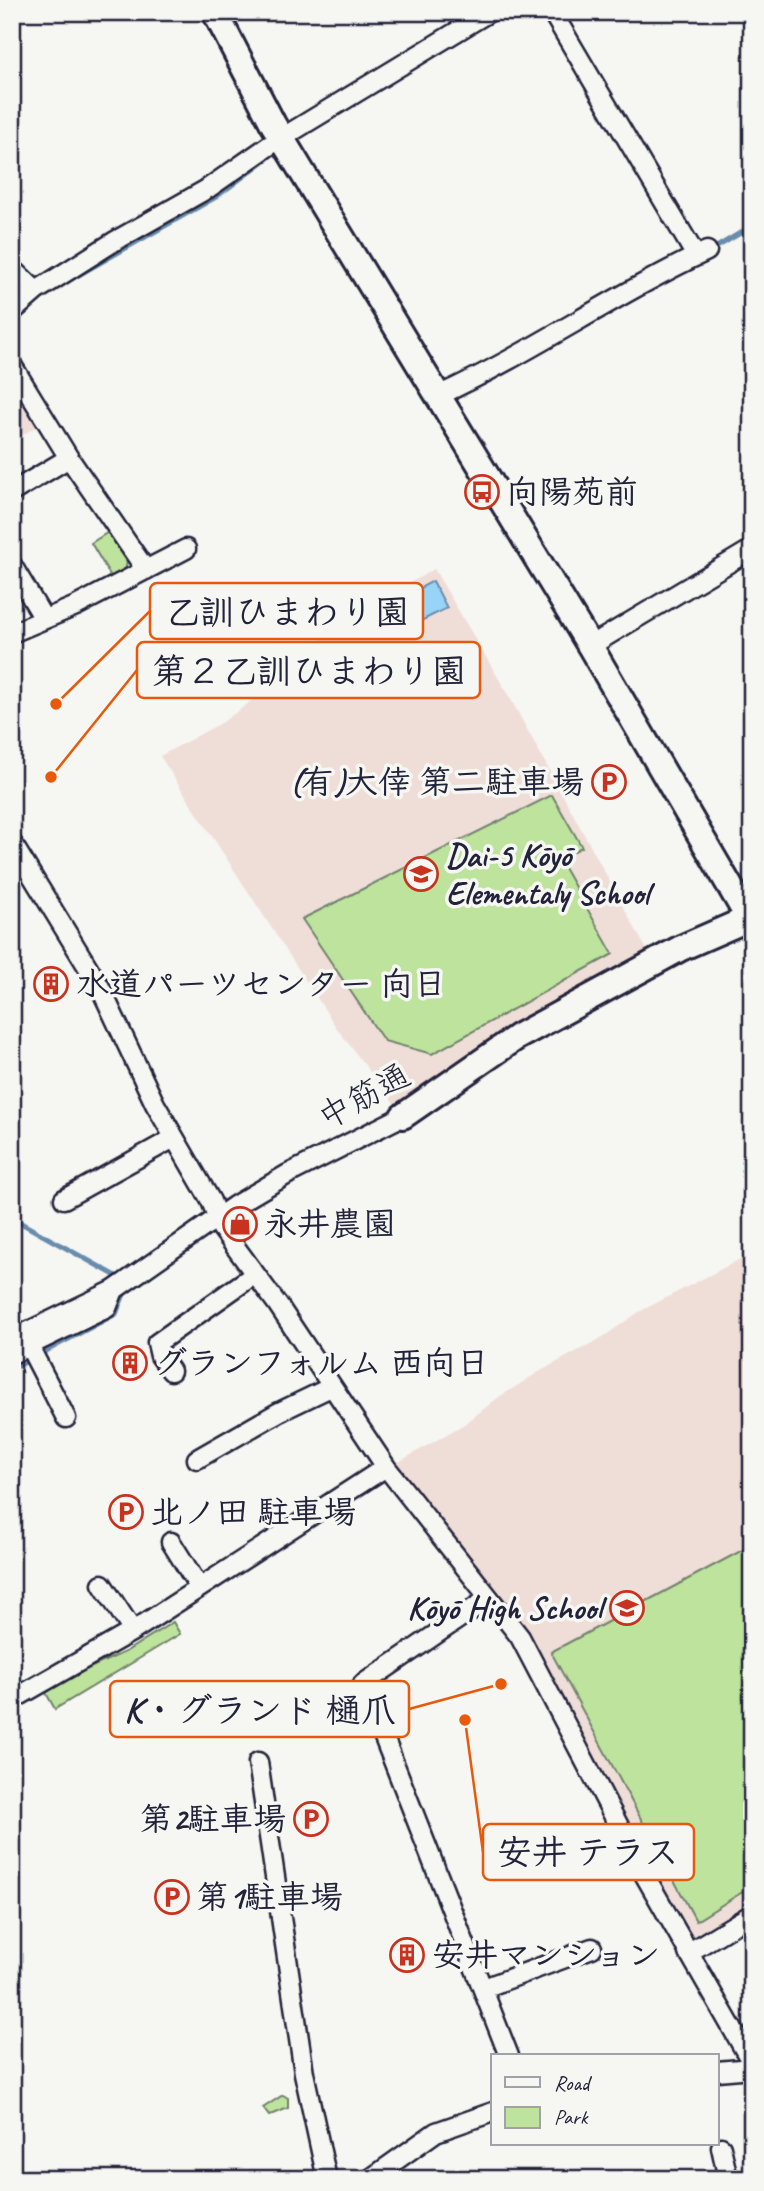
<svg xmlns="http://www.w3.org/2000/svg" width="764" height="2191" font-family="Caveat,'Klee One',sans-serif">
	<style>
		.built { fill: #efddd8 }
		.green { fill: #bde39d; stroke: #70826c; stroke-width: 2 }
		.water { fill: #97d4f8; stroke: #688dac; stroke-width: 2 }
		.lines { fill: none; stroke-linecap: round; stroke-linejoin: round }
		.stream { stroke: #688dac; stroke-width: 5 }
		.street-casing { stroke: #22223b; stroke-width: 23 }
		.secondary-casing { stroke: #22223b; stroke-width: 30 }
		.street { stroke: #f6f6f2; stroke-width: 18 }
		.secondary { stroke: #f6f6f2; stroke-width: 24 }
		.labels { text-anchor: middle; dominant-baseline: central; stroke-width: 7; stroke-linejoin: round; paint-order: stroke }
		.poi-label { font-size: 33px; font-weight: bold; fill: #22223b; stroke: #f6f6f2; text-anchor: start }
		.street-label { font-size: 33px; fill: #22223b; stroke: #f6f6f2 }
		.leader { fill: none; stroke: #e8590c; stroke-width: 2.5 }
		.callout-dot { fill: #e8590c; stroke: #f6f6f2; stroke-width: 2.5 }
		.callout { fill: #f6f6f2; stroke: #e8590c; stroke-width: 2.5 }
		.callout-label { font-size: 35px; text-anchor: middle; font-weight: bold; fill: #22223b }
	</style>
	<rect width="100%" height="100%" fill="#f6f6f2"/>
	<filter id="ink" filterUnits="userSpaceOnUse"><feTurbulence type="fractalNoise" baseFrequency=".0143" numOctaves="2"/><feDisplacementMap in="SourceGraphic" scale="14" xChannelSelector="R" yChannelSelector="G"/><feConvolveMatrix kernelMatrix="1 2 1 2 8 2 1 2 1" color-interpolation-filters="sRGB"/></filter>
	<g filter="url(#ink)">
		<path class="built" d="M 12,379 L 39,425 L 12,441 Z
			M 434,569 L 510,698 L 648,952 L 514,1024 L 397,1107 L 338,1030 L 160,756 L 223,722 L 270,687 L 331,629 Z
			M 752,1253 L 752,1906 L 698,1941 L 688,1940 L 522,1634 L 392,1466 L 466,1423 L 499,1397 L 539,1372 L 603,1337 L 639,1312 Z"/>
		<path class="green" d="M 110,531 L 127,561 L 125,572 L 113,580 L 91,543 Z
			M 552,795 L 582,847 L 559,859 L 613,954 L 432,1054 L 384,1041 L 302,919 Z
			M 752,1545 L 752,1886 L 696,1921 L 551,1652 Z
			M 173,1622 L 180,1634 L 55,1709 L 46,1693 L 65,1679 L 125,1652 Z
			M 283,2095 L 288,2098 L 288,2108 L 269,2116 L 263,2108 Z"/>
		<path class="water" d="M 433,581 L 447,608 L 397,633 L 384,607 Z"/>
		<g class="lines">
			<path class="stream" d="M 488,23 L 505,12
				M 715,248 L 752,226
				M 52,290 L 216,197 L 268,158
				M 12,1218 L 118,1277 L 124,1294 L 116,1314 L 12,1369"/>
			<g class="street-casing">
				<path id="street" d="M 552,12 L 696,256
					M 12,268 L 36,291 L 115,241 L 207,189 L 270,145 L 489,12
					M 12,312 L 36,291
					M 12,365 L 69,458 L 146,570
					M 440,395 C 531,353 615,294 707,251
					M 12,492 L 69,458
					M 12,565 L 44,619
					M 12,633 L 76,606 L 186,549
					M 590,646 L 752,549
					M 12,843 L 100,987 L 155,1104 L 211,1201 L 222,1229 L 278,1305 L 386,1467 L 520,1637 L 644,1874 L 752,2063
					M 64,1199 L 174,1138
					M 12,1339 L 114,1290 L 234,1206 L 288,1174 L 403,1116
					M 29,1346 L 66,1418
					M 12,1354 L 107,1308 L 114,1290
					M 171,1371 L 160,1356 L 157,1343 L 255,1274
					M 197,1459 L 279,1412 L 331,1387
					M 171,1542 L 199,1587
					M 102,1584 L 133,1631
					M 489,1598 L 363,1684 L 509,2056
					M 12,1700 L 133,1631 L 386,1467
					M 258,1762 L 304,2073 L 327,2179
					M 688,1953 L 752,1914
					M 484,1988 L 592,1948
					M 717,2071 L 752,2068
					M 721,2147 L 728,2179
					M 370,2179 L 436,2132 L 493,2112"/>
			</g>
			<g class="secondary-casing">
				<path id="secondary" d="M 215,12 L 273,124 L 590,646 L 749,919
					M 403,1116 L 517,1037 L 681,948 L 752,917"/>
			</g>
			<use href="#street" class="street"/>
			<use href="#secondary" class="secondary"/>
		</g>
	</g>
	<defs>
		<g id="bus-ring" transform="scale(1.75)"><circle r="9.5" fill="#f6f6f2" stroke="#c8321e" stroke-width="1.5"/><path d="M-5-6H5V4H4V6H2V4H-2V6H-4V4H-5ZM-3.5-4V0h7V-4ZM-3.5 1.2v1.5H-2V1.2ZM2 1.2v1.5H3.5V1.2Z" fill="#c8321e"/></g>
		<g id="parking-ring" transform="scale(1.75)"><circle r="9.5" fill="#f6f6f2" stroke="#c8321e" stroke-width="1.5"/><path d="M-3.5-5.5H1a3.5 3.5 0 0 1 0 7H-1V5.5H-3.5ZM-1-3.4V-.6H.8a1.4 1.4 0 0 0 0-2.8Z" fill="#c8321e"/></g>
		<g id="school-ring" transform="scale(1.75)"><circle r="9.5" fill="#f6f6f2" stroke="#c8321e" stroke-width="1.5"/><path d="M0-5L7-2L0 1L-7-2ZM-4 1L0 2.5L4 1V4Q0 6-4 4Z" fill="#c8321e"/></g>
		<g id="building-ring" transform="scale(1.75)"><circle r="9.5" fill="#f6f6f2" stroke="#c8321e" stroke-width="1.5"/><path d="M-4-6H4V6H1V3H-1V6H-4ZM-2.5-4.3h1.7v1.8h-1.7ZM.8-4.3h1.7v1.8H.8ZM-2.5-1h1.7V.8h-1.7ZM.8-1h1.7V.8H.8Z" fill="#c8321e"/></g>
		<g id="shop-ring" transform="scale(1.75)"><circle r="9.5" fill="#f6f6f2" stroke="#c8321e" stroke-width="1.5"/><path d="M-5-2.5h2.3a2.7 3.5 0 0 1 5.4 0H5L5.5 6h-11ZM-1.5-2.5h3a1.5 2.3 0 0 0-3 0Z" fill="#c8321e"/></g>
	</defs>
	<g fill-rule="evenodd">
		<use href="#bus-ring" x="482" y="492"/>
		<use href="#parking-ring" x="609" y="782"/>
		<use href="#school-ring" x="421" y="874"/>
		<use href="#building-ring" x="51" y="984"/>
		<use href="#shop-ring" x="240" y="1224"/>
		<use href="#building-ring" x="130" y="1363"/>
		<use href="#parking-ring" x="126" y="1512"/>
		<use href="#school-ring" x="627" y="1608"/>
		<use href="#parking-ring" x="311" y="1819"/>
		<use href="#parking-ring" x="172" y="1897"/>
		<use href="#building-ring" x="407" y="1955"/>
	</g>
	<g class="labels">
		<g class="poi-label">
			<text x="506" y="492">向陽苑前</text>
			<text x="584" y="782" text-anchor="end">(有)大倖 第二駐車場</text>
			<text x="446" y="855">Dai-5 Kōyō<tspan x="446" dy="38">Elementaly School</tspan></text>
			<text x="76" y="984">水道パーツセンター 向日</text>
			<text x="264" y="1224">永井農園</text>
			<text x="154" y="1363">グランフォルム 西向日</text>
			<text x="150" y="1512">北ノ田 駐車場</text>
			<text x="602" y="1608" text-anchor="end">Kōyō High School</text>
			<text x="286" y="1819" text-anchor="end">第2駐車場</text>
			<text x="196" y="1897">第1駐車場</text>
			<text x="432" y="1955">安井マンション</text>
		</g>
		<g class="street-label">
			<text transform="translate(364 1096) rotate(-29)">中筋通</text>
		</g>
	</g>
	<path class="leader" d="M56 704L150 611M51 777L137 670M501 1684L409 1709M465 1720L483 1852"/>
	<g class="callout-dot">
		<circle cx="56" cy="704" r="7"/>
		<circle cx="51" cy="777" r="7"/>
		<circle cx="501" cy="1684" r="7"/>
		<circle cx="465" cy="1720" r="7"/>
	</g>
	<g class="callout">
		<rect x="150" y="583" width="273" height="56" rx="7"/>
		<rect x="137" y="642" width="343" height="56" rx="7"/>
		<rect x="110" y="1681" width="299" height="56" rx="7"/>
		<rect x="483" y="1824" width="211" height="56" rx="7"/>
	</g>
	<g class="callout-label">
		<text x="287" y="624">乙訓ひまわり園</text>
		<text x="309" y="683">第２乙訓ひまわり園</text>
		<text x="260" y="1722">K・グランド 樋爪</text>
		<text x="588" y="1864">安井 テラス</text>
	</g>
	<rect width="764" height="2191" fill="none" stroke="#f6f6f2" stroke-width="42"/>
	<rect x="21" y="21" width="722" height="2149" fill="none" stroke="#22223b" stroke-width="2.5" filter="url(#ink)"/>
	<rect x="491" y="2054" width="228" height="91" fill="#f6f6f2" stroke="#a1a1a9" stroke-width="2"/>
	<rect x="505" y="2077" width="35" height="10" fill="#f6f6f2" stroke="#a1a1a9" stroke-width="2"/>
	<text x="554" y="2090" font-size="21" fill="#22223b">Road</text>
	<rect x="505" y="2107" width="35" height="21" fill="#bde39d" stroke="#a1a1a9" stroke-width="2"/>
	<text x="554" y="2124" font-size="21" fill="#22223b">Park</text>
</svg>
